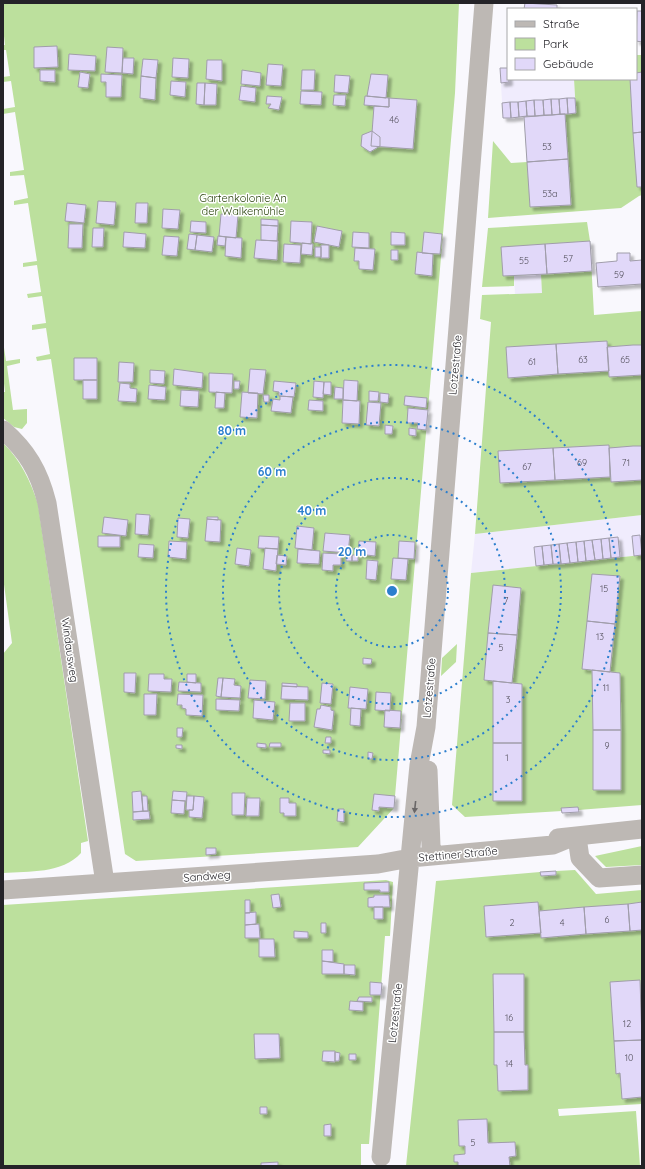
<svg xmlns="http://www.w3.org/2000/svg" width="645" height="1169" font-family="Quicksand,sans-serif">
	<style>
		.built { fill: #f0ecfd }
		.green { fill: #bce09d }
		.building { fill: #e1d8f9; stroke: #a09daa; filter: url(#shadow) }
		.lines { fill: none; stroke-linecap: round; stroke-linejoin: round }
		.minor { stroke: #bdb8b4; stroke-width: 19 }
		.oneway { fill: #696667 }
		.ring { fill: none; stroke: #2c7fce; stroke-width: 2; stroke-dasharray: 2 4 }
		.labels { text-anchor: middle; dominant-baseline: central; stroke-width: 3; stroke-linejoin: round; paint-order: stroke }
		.number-label { font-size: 9px; fill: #53505c }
		.park-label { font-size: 11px; fill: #2a440c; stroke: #fff }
		.street-label { font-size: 11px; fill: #242328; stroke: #fff }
		.centre { fill: #2c7fce; stroke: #fff; stroke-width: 2 }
		.ring-label { font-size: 12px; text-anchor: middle; font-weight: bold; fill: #2c7fce; stroke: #fff; stroke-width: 3; stroke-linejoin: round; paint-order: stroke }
	</style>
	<defs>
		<filter id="shadow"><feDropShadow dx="3.5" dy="3.5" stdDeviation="1" flood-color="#0004"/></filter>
	</defs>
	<rect width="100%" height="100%" fill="#f9f8fd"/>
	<path class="built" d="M 500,68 L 508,68 L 508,79 L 574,79 L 576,113 L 503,118 Z
		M 541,274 L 542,293 L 515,295 L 514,276 Z
		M 642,515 L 642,555 L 471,573 L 475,534 Z"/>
	<path class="green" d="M 3,3 L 459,3 L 455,93 L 394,808 L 358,847 L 136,861 L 125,854 L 51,359 L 37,361 L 36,357 L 50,354 L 46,328 L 32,330 L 32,325 L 46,323 L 42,296 L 28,298 L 27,294 L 41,292 L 37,265 L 23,267 L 23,263 L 37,261 L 28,203 L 14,205 L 14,201 L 28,198 L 24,175 L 10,176 L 10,172 L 24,170 L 15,112 L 3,114 L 3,109 L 15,107 L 11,81 L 3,82 L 3,77 L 10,76 L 6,50 L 3,50 L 3,45 L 5,45 L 3,27 Z
		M 636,55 L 642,55 L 642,195 L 639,196 L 621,208 L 488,218 L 493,141 L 511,163 L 527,162 L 524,117 L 576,113 L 574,79 L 636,79 Z
		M 587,222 L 590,241 L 594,315 L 642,311 L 642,515 L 475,534 L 491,322 L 480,319 L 482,295 L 542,293 L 541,274 L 514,276 L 514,286 L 482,287 L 488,228 Z
		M 3,341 L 6,361 L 20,359 L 20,363 L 7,366 L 13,410 L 27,409 L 27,423 L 22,429 L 14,427 L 3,418 L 3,392 L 5,392 L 3,375 Z
		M 3,443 C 20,459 31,482 38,504 L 88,841 L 81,843 L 81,853 C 62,874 29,871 3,873 L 3,654 L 12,643 L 3,577 Z
		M 642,555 L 642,805 L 578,810 L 578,807 L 562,808 L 562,811 L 465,817 L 452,805 L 471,573 Z
		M 457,644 L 456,662 L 441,676 L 442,658 Z
		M 642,846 L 642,865 L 606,867 L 595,856 Z
		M 575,870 L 596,894 L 642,890 L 642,1104 L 558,1109 L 559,1116 L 636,1111 L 640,1166 L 406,1166 L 436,881 L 540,872 L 541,876 L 556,875 L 556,871 Z
		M 386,880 L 393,882 L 390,936 L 385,936 L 369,1144 L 361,1144 L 361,1166 L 3,1166 L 3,905 Z"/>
	<path class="building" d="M 525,3 L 557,5 L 557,9 L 524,9 Z
		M 637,11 L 642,11 L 642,42 L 636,41 Z
		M 57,46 L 58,67 L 34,68 L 34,47 Z
		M 107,47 L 123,48 L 122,73 L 105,72 Z
		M 69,54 L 96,56 L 95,71 L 68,70 Z
		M 123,58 L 134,58 L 133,74 L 122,73 Z
		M 173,58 L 189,59 L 188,78 L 172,77 Z
		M 143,59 L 158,60 L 156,78 L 141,76 Z
		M 207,60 L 222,60 L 222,81 L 206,79 Z
		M 268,64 L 283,65 L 281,86 L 266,85 Z
		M 500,68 L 508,68 L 509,82 L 501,83 Z
		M 40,70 L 55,70 L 55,82 L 40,81 Z
		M 242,70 L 261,73 L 260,86 L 241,84 Z
		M 302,70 L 315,70 L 314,90 L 301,90 Z
		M 80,72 L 90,74 L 88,88 L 78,87 Z
		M 642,72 L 642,132 L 633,133 L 630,79 L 636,79 L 636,73 Z
		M 101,74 L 122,75 L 121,97 L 106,97 L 106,82 L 101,82 Z
		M 371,74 L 388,75 L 386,98 L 367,96 Z
		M 335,75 L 350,76 L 348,93 L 334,92 Z
		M 141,76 L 156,78 L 155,100 L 140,98 Z
		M 171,81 L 186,82 L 185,97 L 170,95 Z
		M 197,83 L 205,83 L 204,105 L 196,104 Z
		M 205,83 L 217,84 L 216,105 L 204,105 Z
		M 241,86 L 256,88 L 255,102 L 239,100 Z
		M 301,91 L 322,92 L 321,105 L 300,104 Z
		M 334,95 L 346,95 L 345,106 L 333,105 Z
		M 267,96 L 282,97 L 279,110 L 268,108 L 271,104 L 266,104 Z
		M 365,96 L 389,98 L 389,107 L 364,105 Z
		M 389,98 L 417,100 L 413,149 L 371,146 L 374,106 L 389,107 Z
		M 567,98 L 575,98 L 576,113 L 568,114 Z
		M 567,98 L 568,114 L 560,114 L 559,99 Z
		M 551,99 L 559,99 L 560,114 L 552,115 Z
		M 551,99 L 552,115 L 544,115 L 543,100 Z
		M 534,100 L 543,100 L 544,115 L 535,116 Z
		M 534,100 L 535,116 L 527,116 L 526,101 Z
		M 526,101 L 527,116 L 519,117 L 518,102 Z
		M 510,102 L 518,102 L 519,117 L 511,118 Z
		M 510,102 L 511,118 L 503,118 L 502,103 Z
		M 565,114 L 568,159 L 527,162 L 524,117 Z
		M 372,131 L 380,137 L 380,146 L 370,152 L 361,146 L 362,135 Z
		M 642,132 L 642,187 L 637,187 L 633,133 Z
		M 568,159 L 571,205 L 530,207 L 527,162 Z
		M 98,201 L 116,202 L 114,225 L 96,223 Z
		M 67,203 L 86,205 L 84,223 L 65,221 Z
		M 136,203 L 148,203 L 147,223 L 135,223 Z
		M 163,209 L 180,210 L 178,229 L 162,228 Z
		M 221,214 L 238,215 L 236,238 L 219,236 Z
		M 261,219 L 278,220 L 278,226 L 261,225 Z
		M 191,221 L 206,222 L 206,233 L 190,232 Z
		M 291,221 L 312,222 L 311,244 L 290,242 Z
		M 69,224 L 83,224 L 82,248 L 68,248 Z
		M 261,225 L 278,226 L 277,241 L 261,240 Z
		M 317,226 L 342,231 L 339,247 L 314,242 Z
		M 93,228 L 104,228 L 103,247 L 92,247 Z
		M 124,232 L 146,234 L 145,248 L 123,247 Z
		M 353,232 L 369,233 L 369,248 L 352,247 Z
		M 391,232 L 405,233 L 405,245 L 391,245 Z
		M 424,232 L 442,234 L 440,254 L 422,253 Z
		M 189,234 L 197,235 L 195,250 L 187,249 Z
		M 197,235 L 214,237 L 212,252 L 195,250 Z
		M 164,236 L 179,237 L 177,256 L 162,255 Z
		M 218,236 L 226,237 L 225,246 L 217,245 Z
		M 226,237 L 242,238 L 241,258 L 225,256 Z
		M 256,240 L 278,241 L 277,260 L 254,258 Z
		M 590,241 L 592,271 L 547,274 L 545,244 Z
		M 302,243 L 313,244 L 312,255 L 301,254 Z
		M 284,244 L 301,245 L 300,263 L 283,262 Z
		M 545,244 L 547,274 L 503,276 L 501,247 Z
		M 321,245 L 329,245 L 329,258 L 321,258 Z
		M 315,247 L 321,247 L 321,257 L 315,257 Z
		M 355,248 L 375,249 L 373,270 L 359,269 L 359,261 L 354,261 Z
		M 391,250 L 398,250 L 398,260 L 391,260 Z
		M 417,252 L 433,254 L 432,276 L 415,274 Z
		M 617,253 L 630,253 L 630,261 L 642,260 L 642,284 L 598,287 L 596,263 L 617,261 Z
		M 607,341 L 609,371 L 558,374 L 556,344 Z
		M 556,344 L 558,374 L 508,378 L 506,347 Z
		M 633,345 L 642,345 L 642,375 L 609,377 L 607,347 Z
		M 74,358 L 97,358 L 97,380 L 74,380 Z
		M 119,362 L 134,363 L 133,382 L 118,382 Z
		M 174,369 L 203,373 L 202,388 L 173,385 Z
		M 250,369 L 266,370 L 263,394 L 248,393 Z
		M 150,370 L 165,371 L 164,384 L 150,383 Z
		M 209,373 L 233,374 L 232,393 L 209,392 Z
		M 83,380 L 97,380 L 97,399 L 83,399 Z
		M 344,380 L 358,381 L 357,401 L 343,400 Z
		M 234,381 L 240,381 L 239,389 L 234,389 Z
		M 274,381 L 296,383 L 294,397 L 279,396 L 279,392 L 273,391 Z
		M 314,381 L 324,382 L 323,398 L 313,397 Z
		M 324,382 L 331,382 L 331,395 L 323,394 Z
		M 120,383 L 130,384 L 130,388 L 137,389 L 136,402 L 118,401 Z
		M 149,385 L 166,387 L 165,400 L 148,399 Z
		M 335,387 L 343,388 L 343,399 L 334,399 Z
		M 181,390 L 199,391 L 198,407 L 180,406 Z
		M 369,391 L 379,392 L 378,401 L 369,401 Z
		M 216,392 L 225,393 L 224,408 L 215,408 Z
		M 242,392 L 258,393 L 257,418 L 240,417 Z
		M 380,393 L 389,394 L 388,403 L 380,402 Z
		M 263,395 L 269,395 L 269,402 L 264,402 Z
		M 280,396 L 293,397 L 291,413 L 271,411 L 273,399 L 280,400 Z
		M 405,396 L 427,398 L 426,408 L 404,405 Z
		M 309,400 L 323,401 L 323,411 L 308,410 Z
		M 343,400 L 360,401 L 359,424 L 342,423 Z
		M 368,402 L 381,403 L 379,426 L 366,425 Z
		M 408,408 L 428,410 L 426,430 L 417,429 L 418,423 L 407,423 Z
		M 385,425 L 393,426 L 392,434 L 385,434 Z
		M 409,428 L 416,429 L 416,436 L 409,435 Z
		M 609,445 L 610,477 L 555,480 L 553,448 Z
		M 633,446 L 642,446 L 642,480 L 611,482 L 609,448 Z
		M 553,448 L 555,480 L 500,483 L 498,451 Z
		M 136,514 L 150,515 L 148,535 L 135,534 Z
		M 104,517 L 128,520 L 126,536 L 102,533 Z
		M 207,517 L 218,517 L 218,520 L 207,519 Z
		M 178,518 L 190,519 L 188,538 L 177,537 Z
		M 207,519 L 221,520 L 220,542 L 205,541 Z
		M 297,526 L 314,528 L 312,550 L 295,548 Z
		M 325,533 L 350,535 L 348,553 L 323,551 Z
		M 640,535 L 642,555 L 634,556 L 632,536 Z
		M 98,536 L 120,536 L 120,547 L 98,547 Z
		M 259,536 L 279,537 L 278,549 L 258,548 Z
		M 618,537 L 620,557 L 611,558 L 609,538 Z
		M 609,538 L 611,558 L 603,559 L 601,539 Z
		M 601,539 L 603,559 L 595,560 L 592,540 Z
		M 592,540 L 595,560 L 586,561 L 584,541 Z
		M 169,541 L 187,542 L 186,559 L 168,557 Z
		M 359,541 L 376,542 L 375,556 L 358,554 Z
		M 399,541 L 415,542 L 414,559 L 398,558 Z
		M 584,541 L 586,561 L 578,562 L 576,542 Z
		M 576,542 L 578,562 L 570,563 L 567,543 Z
		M 567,543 L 570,563 L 561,564 L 559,544 Z
		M 139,544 L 154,545 L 153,558 L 138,557 Z
		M 559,544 L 561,564 L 553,564 L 551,545 Z
		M 551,545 L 553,564 L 544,565 L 542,546 Z
		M 542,546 L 544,565 L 536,566 L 534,547 Z
		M 237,548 L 251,550 L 249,566 L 235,564 Z
		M 265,548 L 278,549 L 276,571 L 263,569 Z
		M 298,549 L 320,551 L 319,564 L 297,563 Z
		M 323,553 L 341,554 L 341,565 L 333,565 L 333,571 L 322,570 Z
		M 277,555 L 287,556 L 286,565 L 276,564 Z
		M 346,555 L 352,555 L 352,561 L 346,561 Z
		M 352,555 L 358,555 L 358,561 L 352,561 Z
		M 393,558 L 408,559 L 406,580 L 391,579 Z
		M 367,560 L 378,561 L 376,580 L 366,579 Z
		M 592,574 L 620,576 L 615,624 L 587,621 Z
		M 493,585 L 521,588 L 517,635 L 488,633 Z
		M 587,621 L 615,624 L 610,672 L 582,669 Z
		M 488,633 L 517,635 L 512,683 L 484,680 Z
		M 363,658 L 372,659 L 371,664 L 363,664 Z
		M 592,670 L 620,673 L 621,730 L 593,730 Z
		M 124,673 L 136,673 L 135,693 L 124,692 Z
		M 149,674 L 164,674 L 164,679 L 172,679 L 171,692 L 148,691 Z
		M 187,674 L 196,674 L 196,683 L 187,682 Z
		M 218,678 L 223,678 L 221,697 L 216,696 Z
		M 223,678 L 235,679 L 234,685 L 241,686 L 240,698 L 221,697 Z
		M 250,680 L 266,681 L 265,699 L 248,698 Z
		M 493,681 L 522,684 L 522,743 L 493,743 Z
		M 179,682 L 201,683 L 201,692 L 178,691 Z
		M 282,683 L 297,684 L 297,687 L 282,686 Z
		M 322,683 L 333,684 L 331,704 L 320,703 Z
		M 282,686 L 308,687 L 308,700 L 281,699 Z
		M 350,687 L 368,689 L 366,709 L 348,708 Z
		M 376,692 L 391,693 L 390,711 L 375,710 Z
		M 144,694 L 157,694 L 156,715 L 144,715 Z
		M 178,694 L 203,695 L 202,716 L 186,715 L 186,709 L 182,708 L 182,705 L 177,705 Z
		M 216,699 L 240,700 L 239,711 L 216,710 Z
		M 254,700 L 275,702 L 273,720 L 253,718 Z
		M 290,703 L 305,703 L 305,721 L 289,721 Z
		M 321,705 L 331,707 L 331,710 L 334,711 L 332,730 L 314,727 L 317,709 L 320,709 Z
		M 351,708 L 361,709 L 360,726 L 350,725 Z
		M 385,710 L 401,711 L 400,728 L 384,727 Z
		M 177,728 L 183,728 L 182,737 L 177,737 Z
		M 593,730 L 621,730 L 621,790 L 593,790 Z
		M 326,737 L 331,737 L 331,743 L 325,743 Z
		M 257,743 L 266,744 L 266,748 L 257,747 Z
		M 270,743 L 281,743 L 281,747 L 269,747 Z
		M 493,743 L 522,743 L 522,801 L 493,801 Z
		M 176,745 L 182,745 L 182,749 L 176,748 Z
		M 323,750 L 330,750 L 330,754 L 323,753 Z
		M 368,752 L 373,753 L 372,759 L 368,759 Z
		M 141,791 L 143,811 L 133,812 L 132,792 Z
		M 173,791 L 187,792 L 186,801 L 172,800 Z
		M 232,793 L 245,793 L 244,815 L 232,815 Z
		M 374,794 L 395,796 L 394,808 L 379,807 L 379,811 L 372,810 Z
		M 142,796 L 147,796 L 148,811 L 143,811 Z
		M 187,796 L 194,796 L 193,810 L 186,810 Z
		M 194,796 L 204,797 L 202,818 L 189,817 L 189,810 L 193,810 Z
		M 247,798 L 260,798 L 259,816 L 246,816 Z
		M 280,798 L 289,798 L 289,803 L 296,803 L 296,816 L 284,816 L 284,813 L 280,813 Z
		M 172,800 L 185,801 L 184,814 L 171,813 Z
		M 578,807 L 579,812 L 562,813 L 561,808 Z
		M 338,809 L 344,809 L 344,822 L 337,821 Z
		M 149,811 L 150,819 L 133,820 L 133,812 Z
		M 206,848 L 216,848 L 216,854 L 206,855 Z
		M 556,871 L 556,875 L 541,876 L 540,872 Z
		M 389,882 L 389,892 L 380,892 L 380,890 L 364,890 L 364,883 Z
		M 279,894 L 281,907 L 273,908 L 271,895 Z
		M 374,895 L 389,895 L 390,907 L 368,907 L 368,898 L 374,897 Z
		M 245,900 L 250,900 L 250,913 L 245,913 Z
		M 538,902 L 541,933 L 486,937 L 484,906 Z
		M 642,902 L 642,930 L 630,931 L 628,904 Z
		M 628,904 L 630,931 L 586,934 L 584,907 Z
		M 374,907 L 383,907 L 383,919 L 374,919 Z
		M 584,907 L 586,934 L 541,938 L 539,911 Z
		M 256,912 L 256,924 L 245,925 L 245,913 Z
		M 321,923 L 326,923 L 326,933 L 321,933 Z
		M 259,924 L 260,938 L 245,938 L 245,925 Z
		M 294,931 L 308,932 L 308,938 L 294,938 Z
		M 259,939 L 274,939 L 275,957 L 259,957 Z
		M 322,950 L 333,950 L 333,962 L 322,961 Z
		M 322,961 L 344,964 L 344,974 L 322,974 Z
		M 344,965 L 355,965 L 355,975 L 344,974 Z
		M 493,974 L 524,974 L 524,1032 L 494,1032 Z
		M 640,980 L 642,1040 L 614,1041 L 610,982 Z
		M 370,982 L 382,983 L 381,995 L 370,995 Z
		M 359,997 L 372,997 L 372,1002 L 357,1001 Z
		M 350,1001 L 363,1002 L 363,1011 L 349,1010 Z
		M 494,1032 L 524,1032 L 525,1065 L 528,1065 L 528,1090 L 498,1091 L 497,1065 L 494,1065 Z
		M 254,1034 L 279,1034 L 280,1058 L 255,1059 Z
		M 642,1040 L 642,1097 L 622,1099 L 620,1073 L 616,1074 L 614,1041 Z
		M 323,1051 L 335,1051 L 335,1062 L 322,1061 Z
		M 335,1052 L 340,1053 L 339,1061 L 335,1061 Z
		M 349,1054 L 356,1054 L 356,1060 L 349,1060 Z
		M 260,1107 L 267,1107 L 267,1114 L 260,1114 Z
		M 487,1119 L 488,1143 L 515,1142 L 516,1156 L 509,1157 L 510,1166 L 458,1166 L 458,1162 L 454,1162 L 454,1155 L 465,1154 L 465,1146 L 459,1146 L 458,1120 Z
		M 331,1124 L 331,1136 L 324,1136 L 324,1125 Z
		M 278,1162 L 278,1166 L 261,1166 L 261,1163 Z"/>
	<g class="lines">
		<path class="minor" d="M 3,430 C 27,451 39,471 47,503 L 105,883
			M 428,770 L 431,846 L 434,856
			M 577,837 L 580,858 L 599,878 L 642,875
			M 558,838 L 642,829
			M 3,890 L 378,864 L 410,858 L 553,845 L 570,838
			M 381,1157 L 419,765 L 426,727 L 484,3"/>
	</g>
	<defs><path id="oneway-solid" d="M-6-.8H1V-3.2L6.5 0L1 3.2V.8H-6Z"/></defs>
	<use class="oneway" href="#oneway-solid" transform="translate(415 807) rotate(96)"/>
	<g class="ring">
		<circle cx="392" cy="591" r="56"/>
		<circle cx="392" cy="591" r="113"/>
		<circle cx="392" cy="591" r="169"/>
		<circle cx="392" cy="591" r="226"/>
	</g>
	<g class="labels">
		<g class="number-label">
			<text x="394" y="119">46</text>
			<text x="547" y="146">53</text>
			<text x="550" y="193">53a</text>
			<text x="568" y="258">57</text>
			<text x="524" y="260">55</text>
			<text x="619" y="274">59</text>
			<text x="583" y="359">63</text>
			<text x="625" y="359">65</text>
			<text x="532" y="361">61</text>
			<text x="582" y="462">69</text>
			<text x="626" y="462">71</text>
			<text x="527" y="466">67</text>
			<text x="604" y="588">15</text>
			<text x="506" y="600">7</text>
			<text x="600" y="636">13</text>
			<text x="501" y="647">5</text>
			<text x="606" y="687">11</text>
			<text x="508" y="699">3</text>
			<text x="607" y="745">9</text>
			<text x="507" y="757">1</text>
			<text x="607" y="919">6</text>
			<text x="512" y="922">2</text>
			<text x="562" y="922">4</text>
			<text x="509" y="1017">16</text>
			<text x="627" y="1023">12</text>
			<text x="629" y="1057">10</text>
			<text x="509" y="1063">14</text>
			<text x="473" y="1142">5</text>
		</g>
		<g class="park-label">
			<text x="243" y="198">Gartenkolonie An<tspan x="243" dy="13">der Walkemühle</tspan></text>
		</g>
		<g class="street-label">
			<text transform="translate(455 365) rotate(-85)">Lotzestraße</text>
			<text transform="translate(70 650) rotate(82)">Windausweg</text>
			<text transform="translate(429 688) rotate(-85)">Lotzestraße</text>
			<text transform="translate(458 854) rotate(-5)">Stettiner Straße</text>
			<text transform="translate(207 876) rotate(-4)">Sandweg</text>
			<text transform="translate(395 1013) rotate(-84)">Lotzestraße</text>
		</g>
	</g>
	<circle cx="392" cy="591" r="6" class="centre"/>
	<g class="ring-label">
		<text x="232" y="435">80 m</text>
		<text x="272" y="476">60 m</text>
		<text x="312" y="515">40 m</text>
		<text x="352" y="556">20 m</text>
	</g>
	<rect width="645" height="1169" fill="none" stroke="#242328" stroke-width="8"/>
	<rect x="507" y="8" width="130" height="72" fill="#ffffff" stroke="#a7a7a9"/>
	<rect x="515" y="21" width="20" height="6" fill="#bdb8b4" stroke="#a7a7a9"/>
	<text x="543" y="28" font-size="12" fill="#242328">Straße</text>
	<rect x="515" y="38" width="20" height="12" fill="#bce09d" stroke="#a7a7a9"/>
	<text x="543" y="48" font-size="12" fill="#242328">Park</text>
	<rect x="515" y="58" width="20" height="12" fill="#e1d8f9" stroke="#a7a7a9"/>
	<text x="543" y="68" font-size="12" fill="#242328">Gebäude</text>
</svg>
